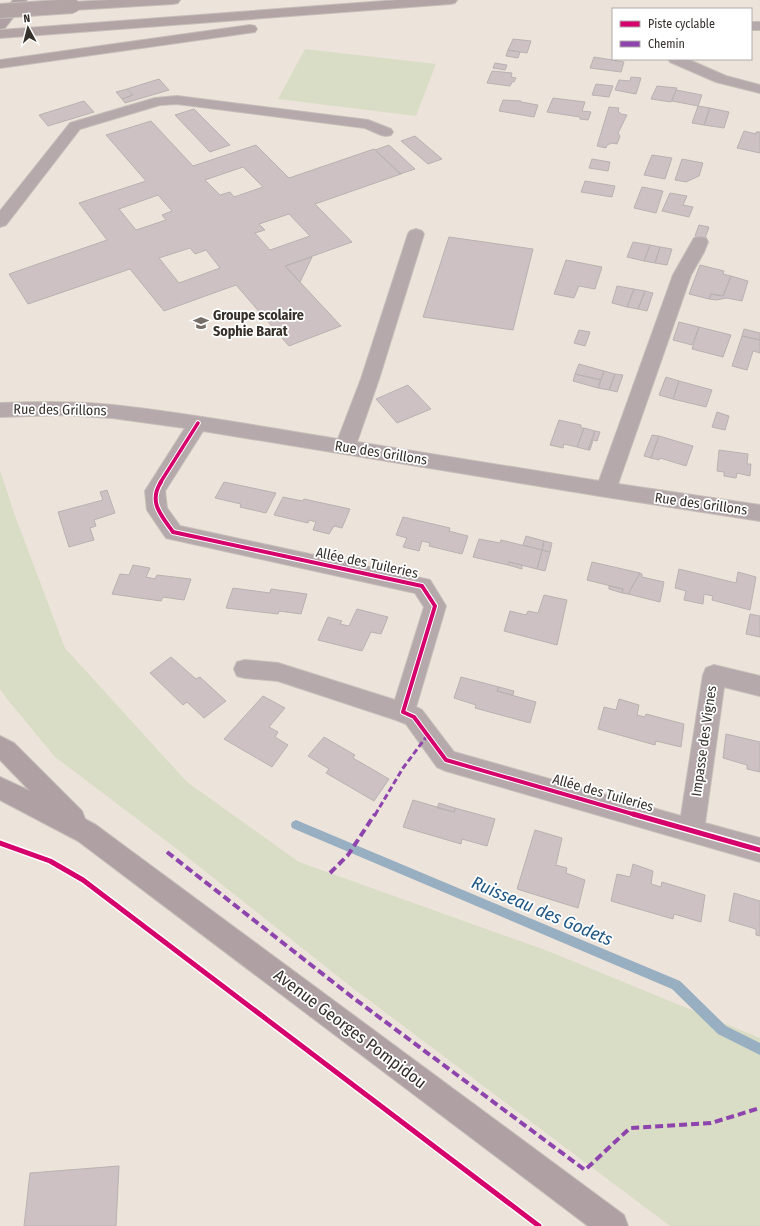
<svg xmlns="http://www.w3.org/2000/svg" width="760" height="1226" font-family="'Fira Sans Condensed',sans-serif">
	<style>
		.green { fill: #daddc5 }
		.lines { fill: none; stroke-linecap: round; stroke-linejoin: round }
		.stream { fill: #98aec1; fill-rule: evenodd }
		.building { fill: #cdc1c4; stroke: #b8b2b0; fill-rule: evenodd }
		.minor-casing { stroke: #c6bfb9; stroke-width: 2 }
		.major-casing { stroke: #c6bfb9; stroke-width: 2 }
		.highway-casing { stroke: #c6bfb9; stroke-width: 2 }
		.minor { fill: #b5a9ac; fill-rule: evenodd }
		.major { fill: #afa0a4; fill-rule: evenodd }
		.highway { fill: #b2a4a5; fill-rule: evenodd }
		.highway-bridge-casing { stroke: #c6bfb9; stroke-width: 16; stroke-linecap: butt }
		.highway-bridge { stroke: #b2a4a5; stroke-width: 14 }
		.quiet-far1 { stroke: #8e44ad; stroke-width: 3; stroke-dasharray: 6 3; stroke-linecap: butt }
		.quiet { stroke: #8e44ad; stroke-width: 4; stroke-dasharray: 8 4; stroke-linecap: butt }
		.cycleway-far2-casing { stroke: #fff; stroke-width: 5.5 }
		.cycleway-far1-casing { stroke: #fff; stroke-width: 6 }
		.cycleway-casing { stroke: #fff; stroke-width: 8 }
		.cycleway-far2 { stroke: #d6006c; stroke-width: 3.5 }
		.cycleway-far1 { stroke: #d6006c; stroke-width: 4 }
		.cycleway { stroke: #d6006c; stroke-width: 5 }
		.labels { text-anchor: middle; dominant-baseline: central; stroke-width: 3.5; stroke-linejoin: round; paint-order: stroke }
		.poi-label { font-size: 14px; font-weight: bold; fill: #36302b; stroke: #fff; text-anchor: start }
		.street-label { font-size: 14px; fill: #36302b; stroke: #fff }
		.near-street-label { font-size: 17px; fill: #36302b; stroke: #fff }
		.near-water-label { font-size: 18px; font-style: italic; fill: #225984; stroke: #fff }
	</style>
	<rect width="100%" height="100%" fill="#ece3db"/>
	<path class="green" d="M 305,49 L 436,64 L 416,116 L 278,99 Z
		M 0,470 L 14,513 L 65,648 L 187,782 L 299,862 L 548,951 L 760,1038 L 760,1226 L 670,1226 L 354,989 L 173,846 L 55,757 L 7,699 L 0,689 Z"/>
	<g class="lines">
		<path class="stream" d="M 296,820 L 680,981 L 726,1026 L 760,1043 L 760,1055 L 718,1034 L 672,989 L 292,828 L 291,825 L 292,822 Z"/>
	</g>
	<path class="building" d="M 513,39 L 531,41 L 527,53 L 508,50 Z
		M 508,50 L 520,52 L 518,58 L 506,56 Z
		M 594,57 L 624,62 L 621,72 L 590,68 Z
		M 495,63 L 507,65 L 505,70 L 493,68 Z
		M 492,71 L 512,73 L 511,77 L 516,78 L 514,82 L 512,82 L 510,86 L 487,83 Z
		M 631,77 L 641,78 L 636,94 L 615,90 L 619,80 L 630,81 Z
		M 159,79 L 169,90 L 125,103 L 122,99 L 133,95 L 127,89 Z
		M 596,84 L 613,86 L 609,97 L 592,95 Z
		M 657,86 L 677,88 L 671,102 L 651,99 Z
		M 127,89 L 133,95 L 122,99 L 116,92 Z
		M 676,90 L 702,95 L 698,106 L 672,101 Z
		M 553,98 L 585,102 L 582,111 L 591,112 L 588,120 L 580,119 L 580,117 L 547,112 Z
		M 503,100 L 521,101 L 521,102 L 538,105 L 534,117 L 499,111 Z
		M 84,101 L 94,112 L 48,126 L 39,115 Z
		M 698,106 L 710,108 L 704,125 L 692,123 Z
		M 609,107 L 619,108 L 618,111 L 621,114 L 627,115 L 618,133 L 620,136 L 617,144 L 612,143 L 607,145 L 606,148 L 597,146 Z
		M 710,108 L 729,112 L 724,128 L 704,125 Z
		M 194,109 L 230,145 L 210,152 L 175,115 Z
		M 151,121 L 193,166 L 256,145 L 289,178 L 374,149 L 401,174 L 315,204 L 352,242 L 285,266 L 341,326 L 289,346 L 236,285 L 164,311 L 130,269 L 28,304 L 9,274 L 107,240 L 79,203 L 146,181 L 106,135 ZM 243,167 L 263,187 L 234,197 L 230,192 L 220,195 L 205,180 ZM 158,195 L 172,211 L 162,215 L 166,220 L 136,230 L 119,209 ZM 289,214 L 310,236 L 270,250 L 255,233 L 265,230 L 259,224 ZM 190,248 L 195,254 L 206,250 L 220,268 L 179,283 L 159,258 Z
		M 744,131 L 756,134 L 756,132 L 760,132 L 760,153 L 737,148 Z
		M 415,136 L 442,159 L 428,164 L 401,141 Z
		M 389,145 L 415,169 L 400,174 L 375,150 Z
		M 652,155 L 672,158 L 665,179 L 644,175 Z
		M 592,159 L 610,162 L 608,171 L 589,168 Z
		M 682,159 L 703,163 L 699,176 L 686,182 L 675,180 Z
		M 585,181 L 615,186 L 612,197 L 581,192 Z
		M 642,187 L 663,191 L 656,213 L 634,208 Z
		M 670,193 L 687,196 L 683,205 L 693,207 L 689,217 L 662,211 Z
		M 699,225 L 709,227 L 705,238 L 695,236 Z
		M 449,237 L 533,249 L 513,330 L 423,317 Z
		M 633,242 L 650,245 L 644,261 L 627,257 Z
		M 650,245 L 660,247 L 655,263 L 644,261 Z
		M 660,247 L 672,249 L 667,265 L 655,263 Z
		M 312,257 L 300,282 L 285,266 Z
		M 566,260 L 602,267 L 595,289 L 579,286 L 574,298 L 554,294 Z
		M 700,265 L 724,271 L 723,274 L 731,276 L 723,296 L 711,294 L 709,299 L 689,294 Z
		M 731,276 L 748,281 L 742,301 L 727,298 L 716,300 L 709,299 L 711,294 L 723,296 Z
		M 617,286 L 634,289 L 627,307 L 612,303 Z
		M 634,289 L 645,291 L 638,309 L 627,307 Z
		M 645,291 L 653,293 L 647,311 L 638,309 Z
		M 679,322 L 699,327 L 692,345 L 673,340 Z
		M 699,327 L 731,335 L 723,357 L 692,349 Z
		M 744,329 L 760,333 L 760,340 L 742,336 Z
		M 579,330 L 590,332 L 585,346 L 574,343 Z
		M 742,336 L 760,340 L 760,353 L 753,351 L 747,370 L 732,366 Z
		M 579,364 L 604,371 L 601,380 L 575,374 Z
		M 604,371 L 615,374 L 609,390 L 598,388 Z
		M 575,374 L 601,380 L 598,388 L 573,381 Z
		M 615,374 L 623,375 L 617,392 L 609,390 Z
		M 666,377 L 679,381 L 673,399 L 659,395 Z
		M 679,381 L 712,390 L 706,407 L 673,399 Z
		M 408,385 L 431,409 L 397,423 L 376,399 Z
		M 717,412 L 729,416 L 725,430 L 712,427 Z
		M 559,420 L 581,425 L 581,428 L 584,428 L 577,447 L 564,444 L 563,448 L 550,445 Z
		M 584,428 L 595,431 L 588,450 L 577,447 Z
		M 595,431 L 600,432 L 597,441 L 593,440 L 590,450 L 588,450 Z
		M 652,435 L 659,436 L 651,458 L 644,456 Z
		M 659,436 L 693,446 L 686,466 L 660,458 L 659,460 L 651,458 Z
		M 719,450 L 748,454 L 747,464 L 751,464 L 750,476 L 737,473 L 736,478 L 724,476 L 724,472 L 717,471 Z
		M 224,482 L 276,493 L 266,513 L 240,507 L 241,504 L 215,498 Z
		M 107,490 L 115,513 L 94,520 L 96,526 L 90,528 L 94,540 L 69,547 L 58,512 L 103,500 L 100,492 Z
		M 283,497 L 302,501 L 304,499 L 350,509 L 342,528 L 334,526 L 329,534 L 313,530 L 316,522 L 309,520 L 308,523 L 274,515 Z
		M 403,517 L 450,528 L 449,531 L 468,536 L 462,554 L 429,546 L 430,543 L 422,541 L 419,551 L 403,547 L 407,538 L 396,535 Z
		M 526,536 L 544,541 L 542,550 L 523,545 Z
		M 479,539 L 500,543 L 501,540 L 542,550 L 537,569 L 509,562 L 508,565 L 473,557 Z
		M 544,541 L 552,543 L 550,552 L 542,550 Z
		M 542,550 L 550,552 L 545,571 L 537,569 Z
		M 509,562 L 522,565 L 522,569 L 508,565 Z
		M 592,562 L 640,573 L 628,594 L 622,593 L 623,589 L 587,580 Z
		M 133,565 L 150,568 L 146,577 L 155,579 L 157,575 L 191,579 L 184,600 L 163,597 L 161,601 L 112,594 L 120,574 L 129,575 Z
		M 679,569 L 736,583 L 738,572 L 756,577 L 750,610 L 712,600 L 713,596 L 704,594 L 703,604 L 684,600 L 686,591 L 675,588 Z
		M 640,573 L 642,574 L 642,577 L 664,582 L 660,602 L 628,594 Z
		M 609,586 L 623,589 L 622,593 L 609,589 Z
		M 233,588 L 270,593 L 271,589 L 307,594 L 301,614 L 279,611 L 278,614 L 226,608 Z
		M 544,595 L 567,600 L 557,645 L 504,631 L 510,611 L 526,615 L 528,611 L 538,613 Z
		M 357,609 L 388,617 L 381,634 L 371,632 L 362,651 L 318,640 L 328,617 L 342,621 L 340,624 L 349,626 Z
		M 750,614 L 760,616 L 760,637 L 746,634 Z
		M 171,657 L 196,679 L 200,677 L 226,701 L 204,718 L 187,702 L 183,705 L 150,673 Z
		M 461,677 L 499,687 L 497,691 L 536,702 L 530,723 L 475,708 L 476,705 L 454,698 Z
		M 499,687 L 514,691 L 513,695 L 497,691 Z
		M 263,696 L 285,708 L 269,727 L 278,732 L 275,737 L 288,745 L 272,767 L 224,739 Z
		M 619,699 L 639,705 L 637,715 L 645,717 L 646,714 L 684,724 L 681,747 L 656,741 L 655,745 L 598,729 L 604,707 L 616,710 Z
		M 726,734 L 760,742 L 760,772 L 747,769 L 747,765 L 723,758 Z
		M 324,737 L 355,755 L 353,758 L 389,779 L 374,801 L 326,773 L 329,769 L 308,756 Z
		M 413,800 L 454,812 L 455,808 L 495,819 L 487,846 L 462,839 L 461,844 L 403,827 Z
		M 439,803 L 455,808 L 454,812 L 437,808 Z
		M 535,830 L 562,838 L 556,865 L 567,868 L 566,873 L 585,880 L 578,908 L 517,889 Z
		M 633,864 L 653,871 L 651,884 L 661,887 L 662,882 L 705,895 L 701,922 L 674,914 L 673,919 L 611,901 L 617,874 L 630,877 Z
		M 734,893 L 760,901 L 760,936 L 756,935 L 756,929 L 729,921 Z
		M 119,1166 L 116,1226 L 24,1226 L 30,1173 Z"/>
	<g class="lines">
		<g class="minor-casing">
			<path id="minor" d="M 751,22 L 760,22 L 760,30 L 751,30 Z
				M 668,59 L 687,59 L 726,76 L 760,85 L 760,93 L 716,82 L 670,62 Z
				M 177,96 L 368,120 L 391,129 L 393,132 L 391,135 L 386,136 L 381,135 L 365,128 L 177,104 L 160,105 L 80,129 L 6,225 L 0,227 L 0,211 L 70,123 L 155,98 Z
				M 416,229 L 422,231 L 424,234 L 379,379 L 357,442 L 599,481 L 673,275 L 694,238 L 700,237 L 706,238 L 708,242 L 704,252 L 691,275 L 618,484 L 760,505 L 760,521 L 606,497 L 203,431 L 165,491 L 167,508 L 180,526 L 430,580 L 446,606 L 416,707 L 422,710 L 454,752 L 681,816 L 703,675 L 706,668 L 714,665 L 760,676 L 760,696 L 724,687 L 705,823 L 760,838 L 760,862 L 446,771 L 437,767 L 406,724 L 396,720 L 278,681 L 245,678 L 237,676 L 234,669 L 237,662 L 245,660 L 278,663 L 395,700 L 424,607 L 415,593 L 166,538 L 147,510 L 145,491 L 185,428 L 112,418 L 62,415 L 0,417 L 0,403 C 38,402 75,401 113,405 C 188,413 263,427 338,439 L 361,379 L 408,234 L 410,231 Z"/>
		</g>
		<g class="major-casing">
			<path id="major" d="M 13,0 L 27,0 L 5,28 L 0,29 L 0,16 Z
				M 0,736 L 14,743 L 82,811 L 85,819 L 96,825 L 624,1215 L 628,1226 L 588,1226 L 78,841 L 0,800 L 0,777 L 30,791 L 0,760 Z"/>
		</g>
		<g class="highway-casing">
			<path id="highway" d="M 108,0 L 180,0 L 178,3 L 173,4 L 73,10 L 68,9 L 66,6 L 68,3 L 73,2 Z
				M 398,0 L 457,0 L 455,3 L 450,4 L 0,38 L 0,30 Z
				M 250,25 L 255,26 L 257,29 L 255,32 L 0,68 L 0,60 Z"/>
		</g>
		<use href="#minor" class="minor"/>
		<use href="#major" class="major"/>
		<use href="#highway" class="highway"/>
		<g class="highway-bridge-casing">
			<path id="highway-bridge" d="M 0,11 L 73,6"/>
		</g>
		<use href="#highway-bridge" class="highway-bridge"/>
		<path class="quiet-far1" d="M 375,815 L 403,768 L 427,736"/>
		<path class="quiet" d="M 167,852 L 352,997 L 585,1170 L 630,1128 L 711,1123 L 760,1108
			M 330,873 L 348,855 L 375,814"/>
		<g class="cycleway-far2-casing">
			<path id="cycleway-far2" d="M 160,483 L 198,423"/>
		</g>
		<g class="cycleway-far1-casing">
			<path id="cycleway-far1" d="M 161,482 C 148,502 161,515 173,532 L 422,586 L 435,606 L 403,712 L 414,717 L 446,760 L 636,815"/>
		</g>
		<g class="cycleway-casing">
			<path id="cycleway" d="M 633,814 L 760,850
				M 0,843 L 50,861 L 83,880 L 539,1226"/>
		</g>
		<use href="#cycleway-far2" class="cycleway-far2"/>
		<use href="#cycleway-far1" class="cycleway-far1"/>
		<use href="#cycleway" class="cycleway"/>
	</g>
	<defs>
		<g id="school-bare" transform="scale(1.2)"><path d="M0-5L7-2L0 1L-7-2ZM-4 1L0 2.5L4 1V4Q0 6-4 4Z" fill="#766f69" stroke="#fff" stroke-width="2.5" paint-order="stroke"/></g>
	</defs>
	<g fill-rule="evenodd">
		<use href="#school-bare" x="201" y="323"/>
	</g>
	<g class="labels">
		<g class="poi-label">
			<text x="213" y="315">Groupe scolaire<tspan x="213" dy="16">Sophie Barat</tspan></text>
		</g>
		<g class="street-label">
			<text transform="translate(60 410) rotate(1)">Rue des Grillons</text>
			<text transform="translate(381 453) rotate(9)">Rue des Grillons</text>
			<text transform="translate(701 504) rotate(8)">Rue des Grillons</text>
			<text transform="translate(367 563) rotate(12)">Allée des Tuileries</text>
			<text transform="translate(704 741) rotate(-82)">Impasse des Vignes</text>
			<text transform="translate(603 793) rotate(16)">Allée des Tuileries</text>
		</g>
		<g class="near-street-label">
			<text transform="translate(350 1029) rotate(37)">Avenue Georges Pompidou</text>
		</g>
		<g class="near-water-label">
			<text transform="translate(542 911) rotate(23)">Ruisseau des Godets</text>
		</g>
	</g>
	<rect x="612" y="8" width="140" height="52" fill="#ffffff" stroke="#afacaa"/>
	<rect x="620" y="21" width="20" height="6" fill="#d6006c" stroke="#afacaa"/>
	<text x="648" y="28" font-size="12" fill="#36302b">Piste cyclable</text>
	<rect x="620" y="41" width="20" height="6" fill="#8e44ad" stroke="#afacaa"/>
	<text x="648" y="48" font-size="12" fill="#36302b">Chemin</text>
	<g transform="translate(28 28) rotate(353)" stroke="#ffffff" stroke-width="3" paint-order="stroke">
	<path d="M0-3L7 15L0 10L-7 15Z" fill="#36302b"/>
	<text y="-6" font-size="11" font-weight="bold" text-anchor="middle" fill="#36302b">N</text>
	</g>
</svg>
